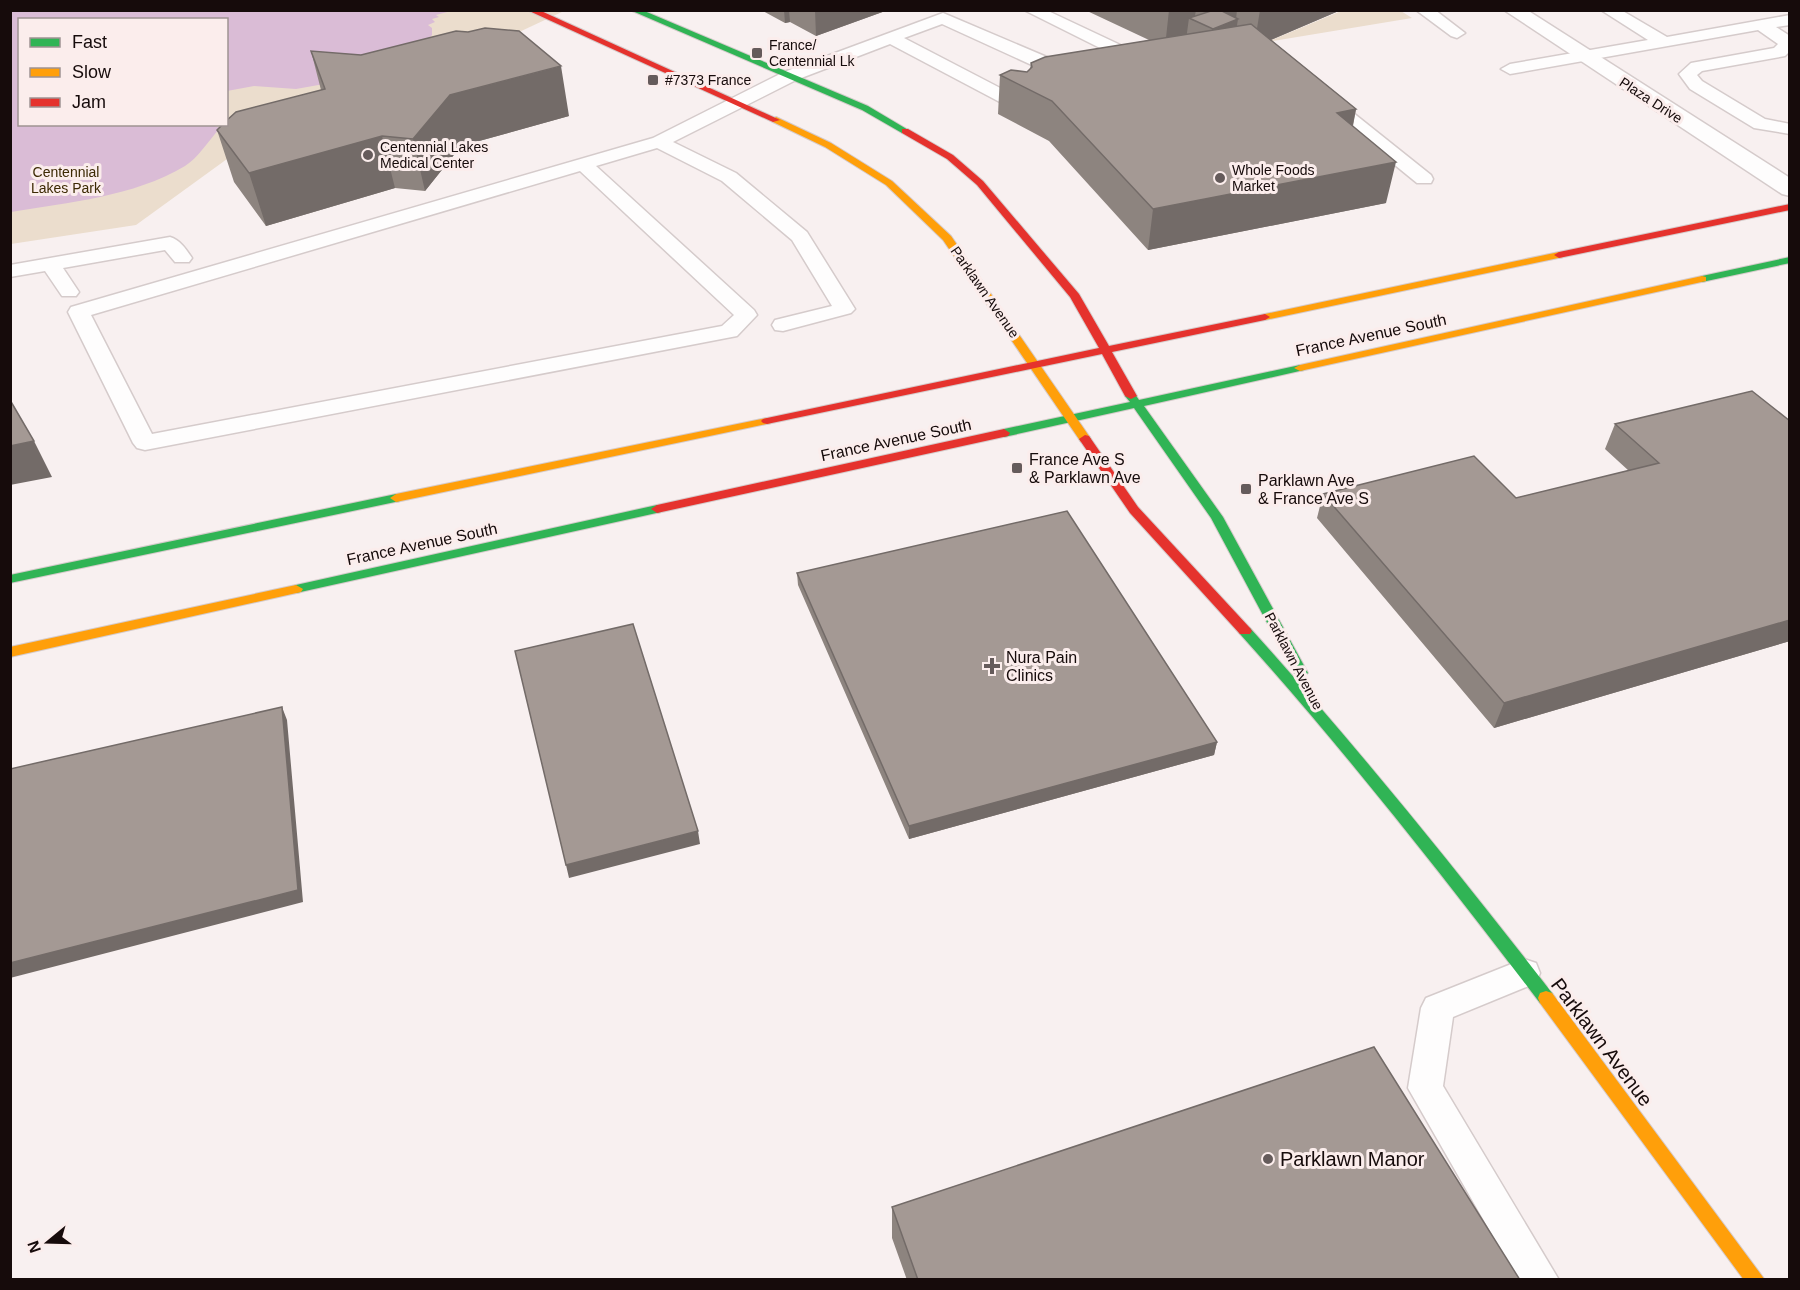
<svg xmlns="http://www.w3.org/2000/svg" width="1800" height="1290" font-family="Helvetica,sans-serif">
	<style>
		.green { fill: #ebddcd; fill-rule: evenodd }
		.water { fill: #dabcd6 }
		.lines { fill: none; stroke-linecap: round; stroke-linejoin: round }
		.lane-casing { stroke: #d5cbcb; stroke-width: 3 }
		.street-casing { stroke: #d5cbcb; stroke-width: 3 }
		.fast-casing { stroke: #d5cbcb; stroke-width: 2 }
		.slow-casing { stroke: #d5cbcb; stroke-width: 2 }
		.jam-casing { stroke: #d5cbcb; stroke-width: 2 }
		.lane { fill: #fefdfd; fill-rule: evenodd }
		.street { fill: #fefdfd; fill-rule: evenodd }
		.fast { fill: #30b455; fill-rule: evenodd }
		.slow { fill: #ff9f0a; fill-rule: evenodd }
		.jam { fill: #e5322d; fill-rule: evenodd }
		.wall { fill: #8d847f }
		.shaded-wall { fill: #736b68 }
		.building { fill: #a49994; stroke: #736b68; stroke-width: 1.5 }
		.poi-dot { fill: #655b5b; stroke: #fbedec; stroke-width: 2 }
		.labels { text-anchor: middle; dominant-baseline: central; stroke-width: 6; stroke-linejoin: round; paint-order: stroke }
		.far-poi-label { font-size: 14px; fill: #160b0b; stroke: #fbedec; text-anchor: start }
		.far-street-label { font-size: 14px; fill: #160b0b; stroke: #fbedec }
		.far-park-label { font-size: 14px; fill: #3c2a04; stroke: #fbedec }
		.street-label { font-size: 16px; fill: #160b0b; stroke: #fbedec }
		.poi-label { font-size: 16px; fill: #160b0b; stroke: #fbedec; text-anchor: start }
		.near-street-label { font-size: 20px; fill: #160b0b; stroke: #fbedec }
		.near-poi-label { font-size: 20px; fill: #160b0b; stroke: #fbedec; text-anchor: start }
	</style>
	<rect width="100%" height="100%" fill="#f8f0f0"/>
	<path class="green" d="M 11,11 L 564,11 L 425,76 L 285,117 L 136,225 L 11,244 ZM 20,20 L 226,20 L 226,124 L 20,124 Z
		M 1341,11 L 1401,11 L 1412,18 L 1273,41 L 1255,47 Z"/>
	<path class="water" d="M 11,11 L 451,11 L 436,15 L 439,17 L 432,19 L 435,22 L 428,25 L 432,28 L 432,35 L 417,51 L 324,84 L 296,89 L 254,86 L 227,91 L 226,20 L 20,20 L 20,124 L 209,124 L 220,128 C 209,140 198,158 185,166 C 133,197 69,202 11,212 Z"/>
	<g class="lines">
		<g class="lane-casing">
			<path id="lane" d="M 1024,10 L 1046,10 L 1148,58 L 1150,62 L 1142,67 L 1136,66 Z
				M 1416,10 L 1435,10 L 1465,33 L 1457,38 L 1451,36 Z
				M 1601,10 L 1621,10 L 1667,37 L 1790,15 L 1790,25 L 1776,27 L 1790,36 L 1790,51 L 1785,56 L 1702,71 L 1697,75 L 1702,81 L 1765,119 L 1790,124 L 1790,134 L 1754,128 L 1690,89 L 1679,74 L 1691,63 L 1774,48 L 1778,44 L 1758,30 L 1510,74 L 1501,69 L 1510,64 L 1648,40 Z
				M 943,13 L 1075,69 L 1078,73 L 1069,78 L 1058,77 L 942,24 L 904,38 L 1025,101 L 1028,105 L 1025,109 L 1013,109 L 890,44 L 796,80 L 673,142 L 736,173 L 807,232 L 855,309 L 851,313 L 783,331 L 775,330 L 772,325 L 775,320 L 832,306 L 792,240 L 722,181 L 657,148 L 596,166 L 754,310 L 757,315 L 737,336 L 145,450 L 137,448 L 133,443 L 68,312 L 71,307 L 653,138 L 784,72 ZM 580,171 L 734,315 L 722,326 L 152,434 L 91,315 Z
				M 1326,95 L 1332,96 L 1431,175 L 1433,179 L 1431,183 L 1417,183 L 1320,104 L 1317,100 L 1320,96 Z
				M 170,237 C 180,240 186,249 192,258 L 189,262 L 175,262 L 165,250 L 63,268 L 79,292 L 76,296 L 62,296 L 45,271 L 10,277 L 10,265 Z
				M 1524,959 L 1536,963 L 1540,973 L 1536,983 L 1453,1017 L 1443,1086 L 1559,1280 L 1518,1280 L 1408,1088 L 1421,1008 L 1426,998 Z"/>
		</g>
		<g class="street-casing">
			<path id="street" d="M 1504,10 L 1527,10 L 1790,178 L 1790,196 L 1782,194 Z"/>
		</g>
		<g class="fast-casing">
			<path id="fast" d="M 630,10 L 642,10 L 868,106 L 910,131 L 902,133 L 862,110 Z
				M 1790,257 L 1790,263 L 1702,282 L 1697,279 L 1702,276 Z
				M 1300,365 L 1306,368 L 1304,370 L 1144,406 L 1223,517 L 1308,673 L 1301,678 L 1294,673 L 1211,518 L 1134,408 L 1004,437 L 998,433 L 1004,429 L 1130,402 L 1125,396 L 1131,393 L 1135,394 L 1139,400 Z
				M 396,494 L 402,498 L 400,501 L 10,583 L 10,575 Z
				M 657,505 L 661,506 L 663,509 L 661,512 L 296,593 L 289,589 L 296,585 Z
				M 1245,626 L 1250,628 C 1356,745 1455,868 1552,993 L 1554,998 L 1552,1003 L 1546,1005 L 1540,1003 C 1444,877 1346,752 1240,634 L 1238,631 Z"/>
		</g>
		<g class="slow-casing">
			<path id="slow" d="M 776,117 L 831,143 L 892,181 L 951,236 L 1091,439 L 1089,442 L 1081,442 L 943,240 L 886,185 L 825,147 L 773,122 L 772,120 Z
				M 1559,252 L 1563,253 L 1563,257 L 1265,320 L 1260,317 L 1265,314 Z
				M 1702,276 L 1706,277 L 1706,281 L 1300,371 L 1294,368 L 1300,365 Z
				M 767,418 L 771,419 L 773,421 L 771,423 L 396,502 L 390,498 L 396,494 Z
				M 296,585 L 303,589 L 301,592 L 10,657 L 10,647 Z
				M 1546,991 L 1552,993 L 1765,1280 L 1744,1280 L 1540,1003 L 1538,998 L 1540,993 Z"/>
		</g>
		<g class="jam-casing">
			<path id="jam" d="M 527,10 L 539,10 L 780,120 L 773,122 Z
				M 902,129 L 908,129 L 953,155 L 983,181 L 1079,294 L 1109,346 L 1265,314 L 1270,317 L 1265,320 L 1112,352 L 1137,396 L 1131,399 L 1125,396 L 1102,354 L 767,424 L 763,423 L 761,421 L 763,419 L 767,418 L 1099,348 L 1070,297 L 977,185 L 947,159 L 902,133 Z
				M 1790,204 L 1790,210 L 1559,258 L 1554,255 L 1559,252 Z
				M 1004,429 L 1010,433 L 1008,436 L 657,513 L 651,509 L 657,505 Z
				M 1085,435 L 1089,436 L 1138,507 L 1250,628 L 1252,631 L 1250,634 L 1240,634 L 1130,513 L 1079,439 Z"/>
		</g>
		<use href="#lane" class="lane"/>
		<use href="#street" class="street"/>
		<use href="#fast" class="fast"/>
		<use href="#slow" class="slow"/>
		<use href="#jam" class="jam"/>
	</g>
	<path class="wall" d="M 761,10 L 888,10 L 816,36 L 790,22 L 785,23 Z
		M 1085,10 L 1341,10 L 1271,40 L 1356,109 L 1353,126 L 1386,203 L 1148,250 L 1049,141 L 998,114 L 1000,75 L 1027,72 L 1030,69 L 1031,63 L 1149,40 Z
		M 311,51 L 569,116 L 461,146 L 425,191 L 395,188 L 266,226 L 234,182 L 217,130 L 321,90 Z
		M 1790,421 L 1790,641 L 1494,728 L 1317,518 L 1323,494 L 1516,498 L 1629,471 L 1605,449 L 1615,424 Z
		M 797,573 L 1217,742 L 1214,755 L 909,839 L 798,585 Z
		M 892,1207 L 1520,1280 L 907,1280 L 892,1238 Z"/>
	<path class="shaded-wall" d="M 784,10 L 789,10 L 790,22 L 785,23 Z
		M 815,10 L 888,10 L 816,36 Z
		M 1169,10 L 1196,10 L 1194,21 L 1189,18 L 1186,40 L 1165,47 Z
		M 1216,10 L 1237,10 L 1236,19 L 1238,19 L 1232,57 L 1207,67 Z
		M 1260,10 L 1341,10 L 1254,47 Z
		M 561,66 L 569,116 L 461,146 L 425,191 L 413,139 L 450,95 Z
		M 1356,109 L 1348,149 L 1337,113 Z
		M 382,136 L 395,188 L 266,226 L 249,173 Z
		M 1396,162 L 1386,203 L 1148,250 L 1153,209 Z
		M 34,441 L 52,477 L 10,485 L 10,446 Z
		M 1790,620 L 1790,641 L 1494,728 L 1504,703 Z
		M 282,707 L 287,720 L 303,902 L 10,978 L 10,963 Z
		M 1217,742 L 1214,755 L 909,839 L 909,826 Z
		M 698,831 L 700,844 L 569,878 L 566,865 Z"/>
	<path class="building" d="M 1214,10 L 1220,10 L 1238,19 L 1213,29 L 1189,18 Z
		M 1251,24 L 1356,109 L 1337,113 L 1396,162 L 1153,209 L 1052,101 L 1000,75 L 1011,70 L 1027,72 L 1032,67 L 1031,63 L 1045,57 Z
		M 485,28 L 519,31 L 561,66 L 450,95 L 413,139 L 382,136 L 249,173 L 217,130 L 223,124 L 226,124 L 226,121 L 236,112 L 325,89 L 311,51 L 361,55 L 456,31 L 468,32 Z
		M 1752,391 L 1790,421 L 1790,620 L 1504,703 L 1323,494 L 1474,456 L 1516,498 L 1659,463 L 1615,424 Z
		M 10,400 L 34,441 L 10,446 Z
		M 1067,511 L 1217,742 L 909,826 L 797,573 Z
		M 633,624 L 698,831 L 566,865 L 515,651 Z
		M 282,707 L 298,890 L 10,963 L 10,769 Z
		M 1374,1047 L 1520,1280 L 918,1280 L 892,1207 Z"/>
	<g class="poi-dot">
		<rect x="751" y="47" width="12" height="12" rx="3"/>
		<rect x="647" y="74" width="12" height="12" rx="3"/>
		<circle cx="368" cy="155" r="6"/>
		<circle cx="1220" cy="178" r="6"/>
		<rect x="1011" y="462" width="12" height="12" rx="3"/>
		<rect x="1240" y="483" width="12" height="12" rx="3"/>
		<path d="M989 657h6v6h6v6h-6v6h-6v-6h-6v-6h6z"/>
		<circle cx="1268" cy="1159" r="6"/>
	</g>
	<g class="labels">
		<g class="far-poi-label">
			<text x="769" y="45">France/<tspan x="769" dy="16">Centennial Lk</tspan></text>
			<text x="665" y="80">#7373 France</text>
			<text x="380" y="147">Centennial Lakes<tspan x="380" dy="16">Medical Center</tspan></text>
			<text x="1232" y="170">Whole Foods<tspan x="1232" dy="16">Market</tspan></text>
		</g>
		<g class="far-street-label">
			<text transform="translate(1651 100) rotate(33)">Plaza Drive</text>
			<text transform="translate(985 292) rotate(55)">Parklawn Avenue</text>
			<text transform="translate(1294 661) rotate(62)">Parklawn Avenue</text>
		</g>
		<g class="far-park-label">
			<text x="66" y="172">Centennial<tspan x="66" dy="16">Lakes Park</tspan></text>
		</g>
		<g class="street-label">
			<text transform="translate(1371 335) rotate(-12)">France Avenue South</text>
			<text transform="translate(896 440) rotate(-12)">France Avenue South</text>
			<text transform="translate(422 544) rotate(-12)">France Avenue South</text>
		</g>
		<g class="poi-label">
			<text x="1029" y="459">France Ave S<tspan x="1029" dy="18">&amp; Parklawn Ave</tspan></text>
			<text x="1258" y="480">Parklawn Ave<tspan x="1258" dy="18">&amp; France Ave S</tspan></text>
			<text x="1006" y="657">Nura Pain<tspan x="1006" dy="18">Clinics</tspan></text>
		</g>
		<g class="near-street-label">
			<text transform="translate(1602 1042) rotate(53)">Parklawn Avenue</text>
		</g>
		<g class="near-poi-label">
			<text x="1280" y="1159">Parklawn Manor</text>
		</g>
	</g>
	<rect width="1800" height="1290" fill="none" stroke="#160b0b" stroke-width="24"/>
	<rect x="18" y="18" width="210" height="108" fill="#fbedec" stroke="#9f9392" stroke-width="1.5"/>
	<rect x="30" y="38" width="30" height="9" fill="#30b455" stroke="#9f9392" stroke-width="1.5"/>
	<text x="72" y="48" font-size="18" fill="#160b0b">Fast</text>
	<rect x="30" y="68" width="30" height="9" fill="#ff9f0a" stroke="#9f9392" stroke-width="1.5"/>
	<text x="72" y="78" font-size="18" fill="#160b0b">Slow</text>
	<rect x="30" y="98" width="30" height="9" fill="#e5322d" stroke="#9f9392" stroke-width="1.5"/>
	<text x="72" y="108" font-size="18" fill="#160b0b">Jam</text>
	<g transform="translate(48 1242) rotate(251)" stroke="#fbedec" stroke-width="4.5" paint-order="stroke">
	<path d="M0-4.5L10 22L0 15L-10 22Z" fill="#160b0b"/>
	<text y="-9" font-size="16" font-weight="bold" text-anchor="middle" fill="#160b0b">N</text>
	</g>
</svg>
